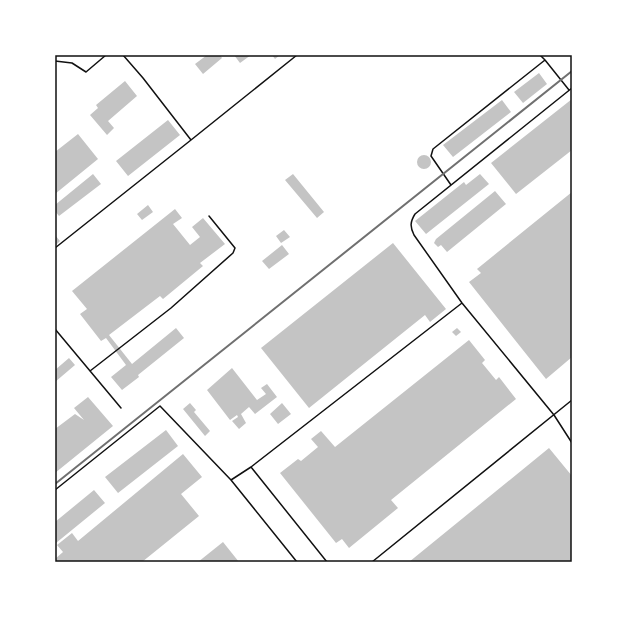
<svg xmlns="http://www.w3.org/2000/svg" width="627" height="617" font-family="Commissioner,sans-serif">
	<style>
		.building { fill: #c4c4c4 }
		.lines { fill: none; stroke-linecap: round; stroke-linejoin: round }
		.service { stroke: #111; stroke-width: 1.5 }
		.rail { stroke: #707070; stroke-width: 2 }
		.neatline { fill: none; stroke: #111; stroke-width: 1.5 }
	</style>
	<rect width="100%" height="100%" fill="#fff"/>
	<path class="building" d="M 207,55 L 220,55 L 222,58 L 203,74 L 195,64 Z
		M 234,55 L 251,55 L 240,63 Z
		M 272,55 L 280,55 L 275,59 Z
		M 539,73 L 547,84 L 523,103 L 514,92 Z
		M 125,81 L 137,96 L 108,121 L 114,128 L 107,135 L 90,115 L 98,108 L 96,105 Z
		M 572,99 L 572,150 L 516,194 L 491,163 Z
		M 502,100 L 511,112 L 453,157 L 443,145 Z
		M 168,120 L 180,135 L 128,176 L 116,161 Z
		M 78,134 L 98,159 L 55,194 L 55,152 Z
		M417 162a7 7 0 1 1 14 0a7 7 0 1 1-14 0Z
		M 93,174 L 101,184 L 59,216 L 55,211 L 55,205 Z
		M 293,174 L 324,212 L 317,218 L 285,180 Z
		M 480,174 L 489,184 L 426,234 L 415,221 L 464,182 L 466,185 Z
		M 495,191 L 506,204 L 447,252 L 441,245 L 438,247 L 434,243 L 436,239 Z
		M 572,192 L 572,357 L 546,379 L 469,282 L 481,273 L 477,269 Z
		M 148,205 L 153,212 L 142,220 L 137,214 Z
		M 175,209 L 182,218 L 173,224 L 190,245 L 200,237 L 192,227 L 203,218 L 225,244 L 200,263 L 203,266 L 163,299 L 160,296 L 109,335 L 132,364 L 176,328 L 184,338 L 138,375 L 139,377 L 122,390 L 111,377 L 126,365 L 106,338 L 101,341 L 80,314 L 87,309 L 72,291 Z
		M 284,230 L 290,237 L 281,243 L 276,236 Z
		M 55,235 L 60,241 L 55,246 Z
		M 393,243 L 446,309 L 430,322 L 425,315 L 309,408 L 261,348 Z
		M 282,245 L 289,254 L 269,269 L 262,261 Z
		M 457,328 L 461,332 L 456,336 L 452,332 Z
		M 469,340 L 485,360 L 482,363 L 496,380 L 499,377 L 516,399 L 391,500 L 398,508 L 349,548 L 342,539 L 336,543 L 280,473 L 298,459 L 301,461 L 318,447 L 311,439 L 321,431 L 335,447 Z
		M 69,358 L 75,365 L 55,382 L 55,370 Z
		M 232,368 L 257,400 L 266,394 L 261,388 L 267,384 L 277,397 L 255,414 L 249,407 L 241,414 L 246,423 L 239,429 L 232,421 L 238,417 L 237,415 L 230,420 L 207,390 Z
		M 88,397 L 113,426 L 55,473 L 55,429 L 75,414 L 84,420 L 74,408 Z
		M 190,403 L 196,410 L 194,412 L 210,431 L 205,436 L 183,409 Z
		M 282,403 L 291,414 L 278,424 L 270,414 Z
		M 166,430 L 178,446 L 118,493 L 105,477 Z
		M 549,448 L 572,476 L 572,562 L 409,562 Z
		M 183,454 L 202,477 L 181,494 L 199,516 L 142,562 L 55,562 L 55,559 L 63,552 L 57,545 L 72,533 L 78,541 Z
		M 94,490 L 105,503 L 56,543 L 55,522 Z
		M 223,542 L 239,562 L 198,562 Z"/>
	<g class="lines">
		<path class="service" d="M 123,55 L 143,78 L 191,140 L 297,55
			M 545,60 L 569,90
			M 55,61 L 72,63 L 86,72 L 106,55
			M 572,88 L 415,214 C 410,222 410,227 414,235 L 462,303 L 554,415 L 572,443
			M 451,185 L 431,156 L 433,149 L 545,60 L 540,55
			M 55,248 L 191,140
			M 55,329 L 121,408
			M 90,371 L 171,308 L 233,253 L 235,248 L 209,216
			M 251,467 L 462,303
			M 231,480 L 251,467 L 327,562
			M 55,490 L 160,406 L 231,480 L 297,562
			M 372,562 L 572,400"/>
		<path class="rail" d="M 55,484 L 572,71"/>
	</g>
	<rect width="627" height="617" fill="none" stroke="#ffffff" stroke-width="112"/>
	<rect x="56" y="56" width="515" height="505" class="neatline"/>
</svg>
